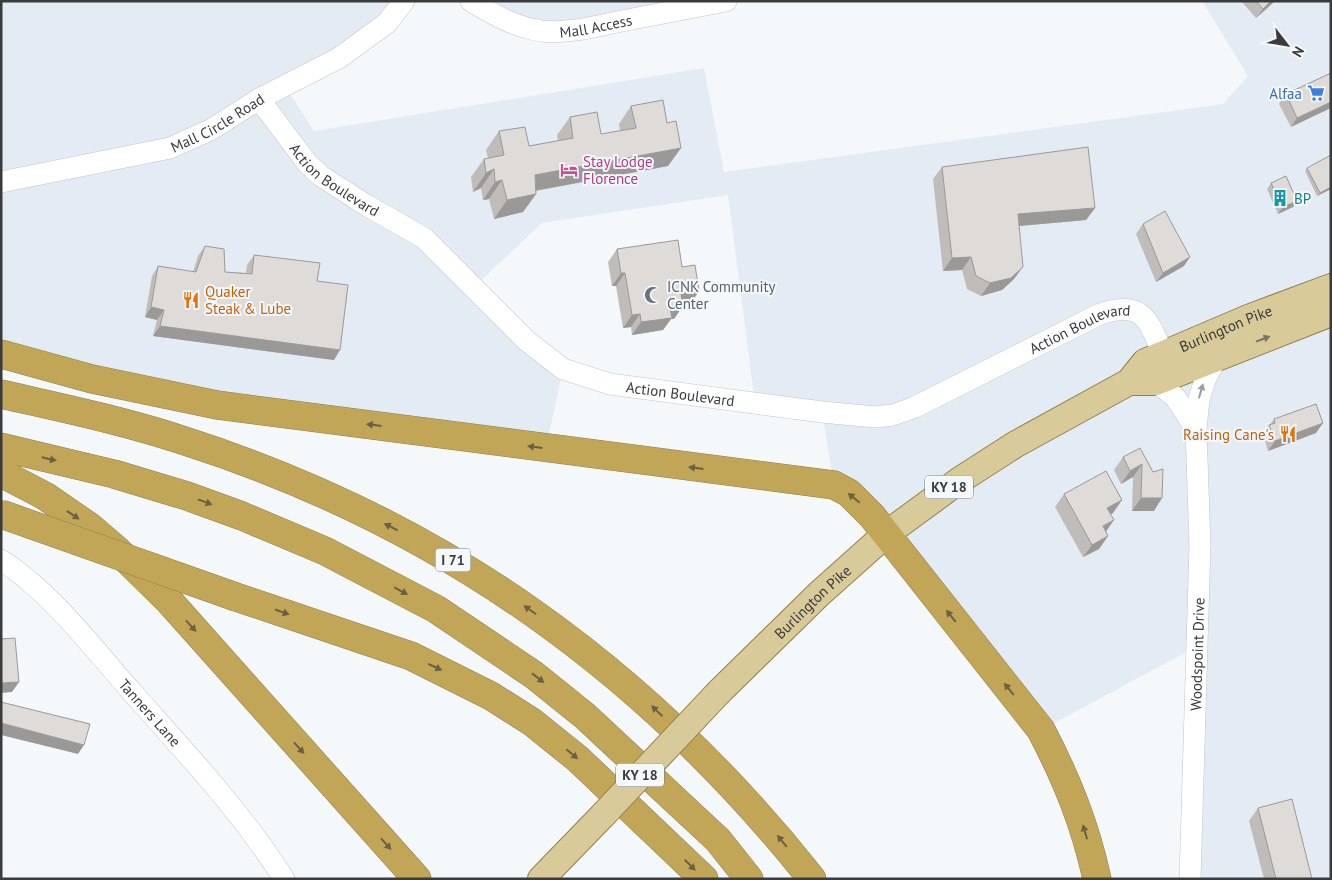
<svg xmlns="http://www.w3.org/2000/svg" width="1332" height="880" font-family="'PT Sans',sans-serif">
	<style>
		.built { fill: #e3ecf4 }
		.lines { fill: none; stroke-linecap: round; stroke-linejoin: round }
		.minor-casing { stroke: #c2c5c8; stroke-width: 22 }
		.major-casing { stroke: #91814d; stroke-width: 28 }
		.highway-casing { stroke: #91814d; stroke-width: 29 }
		.minor { stroke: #fff; stroke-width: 21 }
		.major { stroke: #d9ca9a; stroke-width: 26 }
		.highway { stroke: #c0a656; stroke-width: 28 }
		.major-bridge-casing { stroke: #91814d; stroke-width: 28; stroke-linecap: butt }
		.highway-bridge-casing { stroke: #91814d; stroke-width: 29; stroke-linecap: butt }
		.major-bridge { stroke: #d9ca9a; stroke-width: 26 }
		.highway-bridge { stroke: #c0a656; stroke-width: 28 }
		.wall { fill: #bfbcba }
		.shaded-wall { fill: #9b9997 }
		.building { fill: #dedbd8; stroke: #9b9997 }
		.oneway { fill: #7a7462 }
		.oneway2 { fill: #9c9d9e }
		.oneway3 { fill: #696045 }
		.labels { text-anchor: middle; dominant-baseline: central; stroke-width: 4; stroke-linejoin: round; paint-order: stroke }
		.shield { fill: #f5f8fb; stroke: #727475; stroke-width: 1 }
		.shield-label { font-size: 14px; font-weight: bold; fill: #3a3b3c }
		.street-label { font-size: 15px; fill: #3a3b3c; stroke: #f5f8fb }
		.shop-label { font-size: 15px; fill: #366cbe; stroke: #f5f8fb; text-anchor: end }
		.hotel-label { font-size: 15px; fill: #b23c85; stroke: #f5f8fb; text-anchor: start }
		.culture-label { font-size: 15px; fill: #0d838f; stroke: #f5f8fb; text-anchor: start }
		.worship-label { font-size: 15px; fill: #5b616d; stroke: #f5f8fb; text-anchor: start }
		.food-label { font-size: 15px; fill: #c56008; stroke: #f5f8fb; text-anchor: start }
	</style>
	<rect width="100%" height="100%" fill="#f5f8fb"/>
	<path class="built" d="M 1,1 L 404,1 L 285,86 L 314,131 L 704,68 L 724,172 L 1223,104 L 1248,76 L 1202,1 L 1331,1 L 1331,879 L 1190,879 L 1198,646 L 1041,730 L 834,485 L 822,412 L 755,403 L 728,195 L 542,223 L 474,287 L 563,369 L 546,448 L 1,354 Z
		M 471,1 L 726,1 L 565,31 Z"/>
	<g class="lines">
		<g class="minor-casing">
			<g id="minor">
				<path id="s1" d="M 471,1 C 494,15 515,27 541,31 C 566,34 593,27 617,22 C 653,15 690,8 726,1"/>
				<path id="s2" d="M 259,99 L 308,164 L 321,176 L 366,205 L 424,238 L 527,341 L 563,369 L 610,384 L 822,412 L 875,417 L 893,415 L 915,407 L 1100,314 C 1143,300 1148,319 1163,354"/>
				<path id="s3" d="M 1,182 L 170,148 L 212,129 L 259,99 L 339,58 L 387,23 L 404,1"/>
				<path d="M 1156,382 L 1175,397 L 1196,429"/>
				<path id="s4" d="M 1,560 C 50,591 93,648 131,691 C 184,751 241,811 284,879"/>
				<path id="s5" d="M 1190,879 L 1200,545 L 1196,429 L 1199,399 L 1205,380 L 1217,357"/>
			</g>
		</g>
		<g class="major-casing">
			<g id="major">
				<path d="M 1129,382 L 1156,382 L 1331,313"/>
				<path id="s6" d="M 719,692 L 819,594 L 885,535 L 960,480 L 1016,444 L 1129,382 L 1145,362 L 1248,318 L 1331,287"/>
				<path d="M 541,879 L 604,814"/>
			</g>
		</g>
		<g class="highway-casing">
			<path id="highway" d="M 1,354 L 92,379 L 217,405 L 834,485 L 849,493 L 872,516 L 1041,730 C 1067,780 1085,824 1097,879
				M 1,394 C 62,408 125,421 185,441 C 441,523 645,669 812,879
				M 1,447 L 114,474 L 187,496 L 242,516 L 325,551 L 436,609 L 534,675 L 585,716 L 718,840 L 749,879
				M 1,473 L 45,496 L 90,527 L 118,551 L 170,602 L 417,879
				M 236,597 L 411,656 L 491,696 L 532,722 L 578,759 L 704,879"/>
		</g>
		<use href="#minor" class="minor"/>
		<use href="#major" class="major"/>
		<use href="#highway" class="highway"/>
		<g class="major-bridge-casing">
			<path id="major-bridge" d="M 604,814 L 719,692"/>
		</g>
		<g class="highway-bridge-casing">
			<path id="highway-bridge" d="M 1,514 L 236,597"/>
		</g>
		<use href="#major-bridge" class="major-bridge"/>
		<use href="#highway-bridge" class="highway-bridge"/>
	</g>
	<path class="wall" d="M 1241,1 L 1275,1 L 1256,18 Z
		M 1331,73 L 1291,127 L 1279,104 L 1286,94 Z
		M 631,106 L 667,123 L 681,148 L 668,166 L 536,191 L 536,194 L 523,212 L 494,219 L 489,199 L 483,200 L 481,188 L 473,192 L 471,177 L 484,159 L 488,158 L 486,150 L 499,131 L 529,146 L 558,141 L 557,135 L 570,117 L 601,134 L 620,131 L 619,124 Z
		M 942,167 L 1095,208 L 1086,220 L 1019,226 L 1014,279 L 1002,290 L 981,296 L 967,289 L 962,270 L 943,271 L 933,179 Z
		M 1307,168 L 1331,189 L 1317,196 L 1305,171 Z
		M 1271,183 L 1297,201 L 1293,207 L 1278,214 L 1267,189 Z
		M 1143,224 L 1184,266 L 1156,282 L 1136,234 Z
		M 205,246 L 225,272 L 246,273 L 247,265 L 254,255 L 317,281 L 334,360 L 153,336 L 157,320 L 145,317 L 152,276 L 158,266 L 193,272 L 198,256 Z
		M 617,249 L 682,267 L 699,291 L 691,303 L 683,305 L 674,319 L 671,319 L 663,330 L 632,335 L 631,327 L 623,328 L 616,286 L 612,286 L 608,262 Z
		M 1274,419 L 1316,433 L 1268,451 L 1263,434 Z
		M 1140,448 L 1154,511 L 1132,511 L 1133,477 L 1121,484 L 1114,470 L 1123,457 Z
		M 1064,494 L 1113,513 L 1110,514 L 1106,532 L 1108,536 L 1099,549 L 1083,557 L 1055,507 Z
		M 1258,808 L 1312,879 L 1264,879 L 1249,821 Z"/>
	<path class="shaded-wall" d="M 1271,1 L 1275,1 L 1256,18 L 1263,9 Z
		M 1331,102 L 1331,108 L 1291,127 L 1297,118 Z
		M 681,148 L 668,166 L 522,193 L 535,175 Z
		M 494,169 L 481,188 L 473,192 L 486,173 Z
		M 502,180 L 489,199 L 483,200 L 495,182 Z
		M 1331,187 L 1331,189 L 1317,196 L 1320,193 Z
		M 536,194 L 523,212 L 494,219 L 507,200 Z
		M 1297,201 L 1293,207 L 1278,214 L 1283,207 Z
		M 1095,208 L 1086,220 L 1009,227 L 1018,214 Z
		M 971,257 L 962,270 L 943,271 L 952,258 Z
		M 1190,257 L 1184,266 L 1156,282 L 1163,273 Z
		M 1023,267 L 1014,279 L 1002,290 L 981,296 L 990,283 Z
		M 621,273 L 625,273 L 616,286 L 612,286 Z
		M 699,291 L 691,303 L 673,306 L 681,294 Z
		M 683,306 L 674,319 L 671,319 L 663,330 L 632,335 L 641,322 L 670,308 Z
		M 151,307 L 164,310 L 157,320 L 145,317 Z
		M 640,314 L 631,327 L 623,328 L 632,315 Z
		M 160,326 L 340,350 L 334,360 L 153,336 Z
		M 1323,423 L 1316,433 L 1268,451 L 1275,441 Z
		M 1142,464 L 1133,477 L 1121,484 L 1130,471 Z
		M 1141,498 L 1162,498 L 1154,511 L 1132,511 Z
		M 1122,500 L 1113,513 L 1098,521 L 1107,508 Z
		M 1114,520 L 1105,533 L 1103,526 Z
		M 1108,536 L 1099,549 L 1083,557 L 1092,545 Z
		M 19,682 L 12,692 L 1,693 L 1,683 Z
		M 1,723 L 84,745 L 78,754 L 1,735 Z"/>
	<path class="building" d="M 1256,1 L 1271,1 L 1263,9 Z
		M 1331,73 L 1331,102 L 1297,118 L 1286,94 Z
		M 663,100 L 667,123 L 676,121 L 681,148 L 535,175 L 536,194 L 507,200 L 502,180 L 495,182 L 494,169 L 486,173 L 484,159 L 504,155 L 499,131 L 525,127 L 529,146 L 573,138 L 570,117 L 597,112 L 601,134 L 636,128 L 631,106 Z
		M 1088,147 L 1095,208 L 1018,214 L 1023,267 L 1011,278 L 990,283 L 976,276 L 971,257 L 952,258 L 942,167 Z
		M 1331,155 L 1331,187 L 1320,193 L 1307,168 Z
		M 1286,176 L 1297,201 L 1283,207 L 1271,183 Z
		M 1165,211 L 1190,257 L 1163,273 L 1143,224 Z
		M 678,240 L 682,267 L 695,265 L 699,291 L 681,294 L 683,306 L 670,308 L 672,318 L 641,322 L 640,314 L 632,315 L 625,273 L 621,273 L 617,249 Z
		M 205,246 L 224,249 L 225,272 L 252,274 L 254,255 L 320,263 L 317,281 L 348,285 L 340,350 L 160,326 L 164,310 L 151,307 L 158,266 L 196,272 Z
		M 1316,404 L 1323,423 L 1275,441 L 1269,425 L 1275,423 L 1274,419 Z
		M 1140,448 L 1153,472 L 1163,469 L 1162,498 L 1141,498 L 1142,464 L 1130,471 L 1123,457 Z
		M 1106,471 L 1122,500 L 1107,508 L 1114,520 L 1103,526 L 1108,536 L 1092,545 L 1064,494 Z
		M 15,638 L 19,682 L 1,683 L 1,639 Z
		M 1,702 L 90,724 L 84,745 L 1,723 Z
		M 1292,799 L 1312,879 L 1276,879 L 1258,808 Z"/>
	<defs><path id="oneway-solid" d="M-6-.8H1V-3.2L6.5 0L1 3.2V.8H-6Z" transform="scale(1.25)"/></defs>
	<use class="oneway" href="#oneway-solid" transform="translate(1263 339) rotate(-21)"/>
	<use class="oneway2" href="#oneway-solid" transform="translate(1201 391) rotate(-74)"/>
	<g class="oneway3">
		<use href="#oneway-solid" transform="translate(374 425) rotate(-173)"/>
		<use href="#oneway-solid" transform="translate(535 447) rotate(-173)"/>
		<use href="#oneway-solid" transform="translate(49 459) rotate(13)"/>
		<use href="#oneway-solid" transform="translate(696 468) rotate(-173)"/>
		<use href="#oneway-solid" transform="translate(854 498) rotate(-141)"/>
		<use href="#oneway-solid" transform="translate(205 502) rotate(20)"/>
		<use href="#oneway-solid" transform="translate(73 515) rotate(34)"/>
		<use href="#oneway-solid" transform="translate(391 527) rotate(-153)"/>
		<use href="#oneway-solid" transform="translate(401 591) rotate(28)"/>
		<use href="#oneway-solid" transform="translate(530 610) rotate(-145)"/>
		<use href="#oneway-solid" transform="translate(282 612) rotate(19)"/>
		<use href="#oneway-solid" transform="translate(951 616) rotate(-129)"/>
		<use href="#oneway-solid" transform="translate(191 626) rotate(48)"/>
		<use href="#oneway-solid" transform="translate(435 667) rotate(25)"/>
		<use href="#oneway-solid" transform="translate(538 678) rotate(38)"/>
		<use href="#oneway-solid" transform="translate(1009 689) rotate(-129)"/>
		<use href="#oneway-solid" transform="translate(657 711) rotate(-136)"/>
		<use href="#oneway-solid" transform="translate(299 748) rotate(48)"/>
		<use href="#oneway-solid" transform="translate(572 754) rotate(40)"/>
		<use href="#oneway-solid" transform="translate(1085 832) rotate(-106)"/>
		<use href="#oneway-solid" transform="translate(782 841) rotate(-129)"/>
		<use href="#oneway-solid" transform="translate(386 844) rotate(48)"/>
		<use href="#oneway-solid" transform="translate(690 865) rotate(45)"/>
	</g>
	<defs>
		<g id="supermarket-bare" transform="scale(1.35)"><path d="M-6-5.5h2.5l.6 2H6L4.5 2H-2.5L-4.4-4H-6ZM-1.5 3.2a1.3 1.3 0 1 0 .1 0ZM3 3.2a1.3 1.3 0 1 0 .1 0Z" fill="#3f7fe0" stroke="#f5f8fb" stroke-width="2.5" paint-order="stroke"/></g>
		<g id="hotel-bare" transform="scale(1.35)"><path d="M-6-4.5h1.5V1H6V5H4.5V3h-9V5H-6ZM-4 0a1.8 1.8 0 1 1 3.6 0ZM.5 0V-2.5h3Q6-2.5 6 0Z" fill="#d1479c" stroke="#f5f8fb" stroke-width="2.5" paint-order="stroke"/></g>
		<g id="building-bare" transform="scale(1.35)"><path d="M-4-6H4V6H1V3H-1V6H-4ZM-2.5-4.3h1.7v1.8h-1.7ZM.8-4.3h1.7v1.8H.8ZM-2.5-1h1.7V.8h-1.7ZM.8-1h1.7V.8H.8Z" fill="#0f9aa8" stroke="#f5f8fb" stroke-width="2.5" paint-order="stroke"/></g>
		<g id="mosque-bare" transform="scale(1.35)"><path d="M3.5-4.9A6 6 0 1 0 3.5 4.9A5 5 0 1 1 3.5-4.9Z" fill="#6b7280" stroke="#f5f8fb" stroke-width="2.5" paint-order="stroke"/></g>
		<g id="restaurant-bare" transform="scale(1.35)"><path d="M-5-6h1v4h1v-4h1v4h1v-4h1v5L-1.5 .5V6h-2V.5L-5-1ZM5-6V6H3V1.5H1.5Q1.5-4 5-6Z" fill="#e8710a" stroke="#f5f8fb" stroke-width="2.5" paint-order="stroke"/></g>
	</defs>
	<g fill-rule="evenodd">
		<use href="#supermarket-bare" x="1316" y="93"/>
		<use href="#hotel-bare" x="569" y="170"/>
		<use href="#building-bare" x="1280" y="198"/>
		<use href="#mosque-bare" x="653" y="295"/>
		<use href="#restaurant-bare" x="191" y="300"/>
		<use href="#restaurant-bare" x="1288" y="434"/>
	</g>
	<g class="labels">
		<g class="shield">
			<rect x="925" y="475.5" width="48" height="23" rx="4"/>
			<rect x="435.5" y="548.5" width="35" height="23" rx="4"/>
			<rect x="616" y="763.5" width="48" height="23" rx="4"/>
		</g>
		<g class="shield-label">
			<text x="949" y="487">KY 18</text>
			<text x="453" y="560">I 71</text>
			<text x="640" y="775">KY 18</text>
		</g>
		<g class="street-label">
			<text stroke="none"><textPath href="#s1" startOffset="132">Mall Access</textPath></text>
			<text stroke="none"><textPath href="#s3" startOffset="226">Mall Circle Road</textPath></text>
			<text stroke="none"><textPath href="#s2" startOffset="112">Action Boulevard</textPath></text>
			<text stroke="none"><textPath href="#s6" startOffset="630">Burlington Pike</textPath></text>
			<text stroke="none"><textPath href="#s2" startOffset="952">Action Boulevard</textPath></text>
			<text stroke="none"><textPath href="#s2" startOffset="531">Action Boulevard</textPath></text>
			<text stroke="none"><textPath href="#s6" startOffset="130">Burlington Pike</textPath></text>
			<text stroke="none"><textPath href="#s5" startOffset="225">Woodspoint Drive</textPath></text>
			<text stroke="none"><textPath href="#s4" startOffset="214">Tanners Lane</textPath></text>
		</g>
		<g class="shop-label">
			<text x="1302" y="93">Alfaa</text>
		</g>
		<g class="hotel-label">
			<text x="583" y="161">Stay Lodge<tspan x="583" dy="17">Florence</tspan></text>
		</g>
		<g class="culture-label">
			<text x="1294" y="198">BP</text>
		</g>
		<g class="worship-label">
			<text x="667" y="286">ICNK Community<tspan x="667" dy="17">Center</tspan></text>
		</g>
		<g class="food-label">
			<text x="205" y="291">Quaker<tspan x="205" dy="17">Steak &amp; Lube</tspan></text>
			<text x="1274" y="434" text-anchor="end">Raising Cane's</text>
		</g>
	</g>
	<rect width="1332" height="880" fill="none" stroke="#3a3b3c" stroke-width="5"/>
	<g transform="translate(1287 45) rotate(121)" stroke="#f5f8fb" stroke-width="4" paint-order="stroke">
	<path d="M0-4L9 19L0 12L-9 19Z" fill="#3a3b3c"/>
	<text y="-8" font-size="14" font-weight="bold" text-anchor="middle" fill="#3a3b3c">N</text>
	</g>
</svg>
